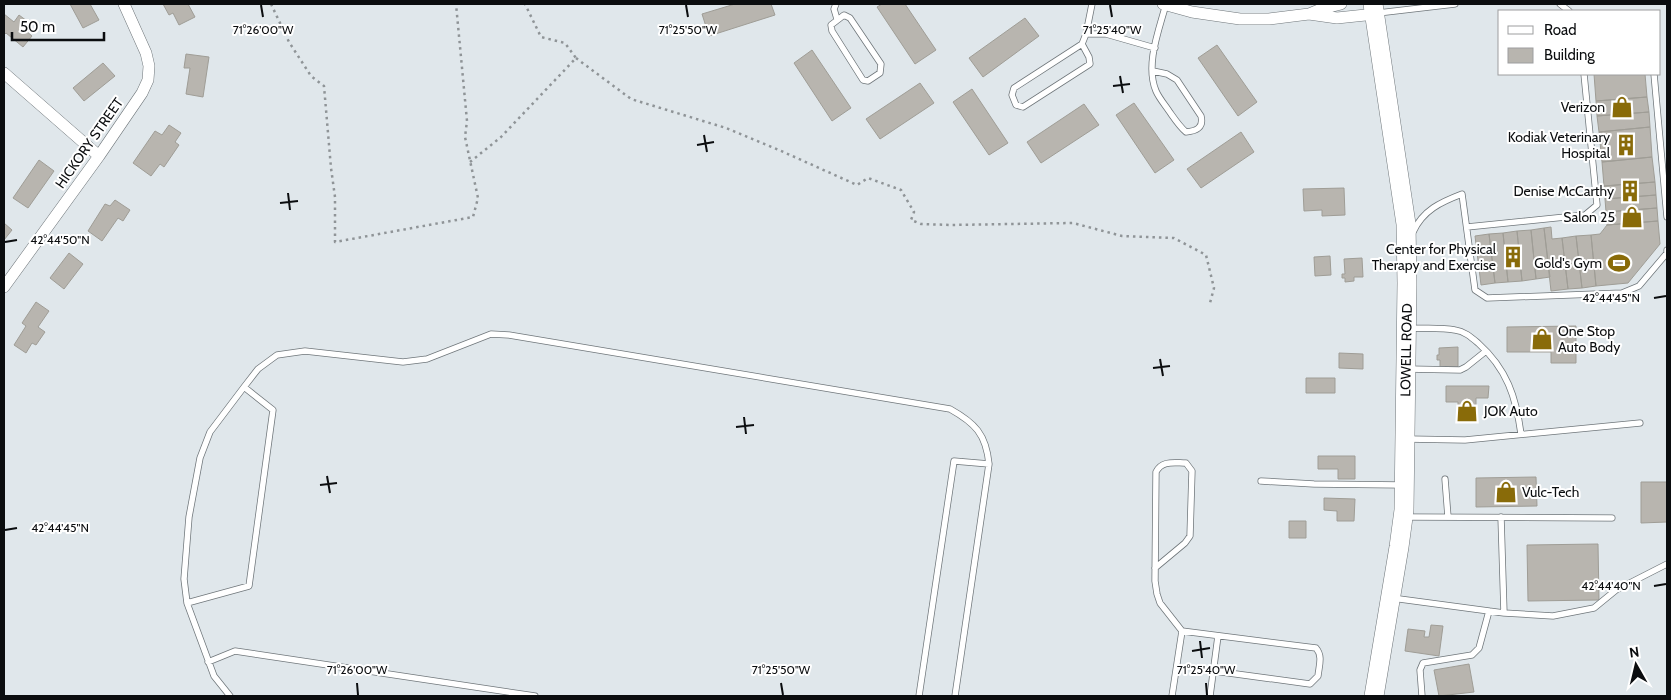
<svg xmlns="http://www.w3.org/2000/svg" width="1671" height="700" font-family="Cabin,sans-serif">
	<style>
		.building { fill: #b8b5af; stroke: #9f9d96 }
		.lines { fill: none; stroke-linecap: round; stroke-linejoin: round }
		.lane-casing { stroke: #6f767a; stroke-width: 7 }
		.street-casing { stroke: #6f767a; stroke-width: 12 }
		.primary-casing { stroke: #6f767a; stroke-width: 20 }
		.path { stroke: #8f9497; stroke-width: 2.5; stroke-dasharray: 2.5 4; stroke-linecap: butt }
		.lane { stroke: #fff; stroke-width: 5.5 }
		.street { stroke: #fff; stroke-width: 11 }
		.primary { stroke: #fff; stroke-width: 19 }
		.ticks { fill: none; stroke: #0b0d0f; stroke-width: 2 }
		.labels { text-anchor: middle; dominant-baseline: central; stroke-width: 4; stroke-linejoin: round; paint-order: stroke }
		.poi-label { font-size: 14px; fill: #0b0d0f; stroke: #fff; text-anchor: end }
		.street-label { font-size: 14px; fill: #0b0d0f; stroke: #fff }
		.ticks-label { font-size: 12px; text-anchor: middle; fill: #0b0d0f; stroke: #fff; stroke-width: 4; stroke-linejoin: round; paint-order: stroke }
	</style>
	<rect width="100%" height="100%" fill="#e0e7eb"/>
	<path class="building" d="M 70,4 L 90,4 L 99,20 L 83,28 Z
		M 163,4 L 188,4 L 195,17 L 179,25 L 173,13 L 169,15 Z
		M 735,4 L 771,4 L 775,15 L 709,36 L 702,14 Z
		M 882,4 L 905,4 L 936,50 L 915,64 L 877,7 Z
		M 4,14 L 14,22 L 19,15 L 31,24 L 26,31 L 32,36 L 23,47 L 6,33 L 4,35 Z
		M 1025,18 L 1039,36 L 983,77 L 969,58 Z
		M 1217,45 L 1257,102 L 1238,116 L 1198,58 Z
		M 812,50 L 851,108 L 832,121 L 794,63 Z
		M 186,54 L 209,57 L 203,97 L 186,94 L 190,68 L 184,68 Z
		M 103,63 L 115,76 L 84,101 L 73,88 Z
		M 1594,74 L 1645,74 L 1647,97 L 1596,101 Z
		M 920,83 L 934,103 L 880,139 L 866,119 Z
		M 972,89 L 1008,143 L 989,155 L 953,102 Z
		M 1647,97 L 1649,112 L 1597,116 L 1596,101 Z
		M 1134,103 L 1174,160 L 1155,173 L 1116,115 Z
		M 1084,104 L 1099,125 L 1041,163 L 1027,142 Z
		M 1649,112 L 1650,127 L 1599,132 L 1597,116 Z
		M 169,125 L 181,133 L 175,142 L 179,145 L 164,167 L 160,164 L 151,176 L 133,163 L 155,131 L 162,135 Z
		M 1650,127 L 1652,157 L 1602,162 L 1599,132 Z
		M 1241,132 L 1254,152 L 1201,188 L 1187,169 Z
		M 1652,157 L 1655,182 L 1604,186 L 1602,162 Z
		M 39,160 L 54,171 L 28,208 L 13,198 Z
		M 1655,182 L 1656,195 L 1605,199 L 1604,186 Z
		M 1344,188 L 1345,215 L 1322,216 L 1322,210 L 1304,211 L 1303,189 Z
		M 1656,195 L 1657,208 L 1606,212 L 1605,199 Z
		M 115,200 L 130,210 L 123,221 L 118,218 L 102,241 L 88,231 L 105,204 L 110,206 Z
		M 1657,208 L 1658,221 L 1607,225 L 1606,212 Z
		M 1658,221 L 1660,244 L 1628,283 L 1596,286 L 1591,235 L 1600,234 L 1607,225 Z
		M 4,223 L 12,230 L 4,240 Z
		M 1551,227 L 1552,239 L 1562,238 L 1568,289 L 1551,291 L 1544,228 Z
		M 1544,228 L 1550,277 L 1536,279 L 1531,230 Z
		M 1531,230 L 1536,279 L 1522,281 L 1517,231 Z
		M 1517,231 L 1522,281 L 1508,282 L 1503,233 Z
		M 1503,233 L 1508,282 L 1495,283 L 1489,234 Z
		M 1489,234 L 1495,283 L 1481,285 L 1475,236 Z
		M 1591,235 L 1596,286 L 1582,288 L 1576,236 Z
		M 1576,236 L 1582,288 L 1568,289 L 1562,238 Z
		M 69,253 L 83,264 L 64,289 L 50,278 Z
		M 1330,256 L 1331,275 L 1315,276 L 1314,257 Z
		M 1362,258 L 1363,277 L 1354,277 L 1354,281 L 1345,282 L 1345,278 L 1342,278 L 1342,274 L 1345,274 L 1344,259 Z
		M 36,302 L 49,311 L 38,327 L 45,332 L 36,345 L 32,343 L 26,353 L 14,345 L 26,326 L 22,323 Z
		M 1576,326 L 1576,363 L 1551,363 L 1551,352 L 1507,352 L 1507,327 Z
		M 1458,347 L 1458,367 L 1440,367 L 1440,360 L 1437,360 L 1437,355 L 1439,355 L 1439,348 Z
		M 1339,353 L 1363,354 L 1363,369 L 1339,368 Z
		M 1306,378 L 1335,378 L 1335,393 L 1306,393 Z
		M 1446,386 L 1489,386 L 1488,398 L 1476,398 L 1476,421 L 1458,420 L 1458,402 L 1446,402 Z
		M 1318,456 L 1355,456 L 1355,479 L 1338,479 L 1338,469 L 1318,469 Z
		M 1536,477 L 1537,506 L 1476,507 L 1476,478 Z
		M 1641,482 L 1667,482 L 1667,522 L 1641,523 Z
		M 1324,498 L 1355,499 L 1354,521 L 1337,521 L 1337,511 L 1324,510 Z
		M 1289,521 L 1306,521 L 1306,538 L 1289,538 Z
		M 1598,544 L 1599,600 L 1528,601 L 1527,545 Z
		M 1431,625 L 1443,626 L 1439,656 L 1405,651 L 1408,629 L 1425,631 L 1424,637 L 1429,637 Z
		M 1469,664 L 1474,692 L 1439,696 L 1434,670 Z"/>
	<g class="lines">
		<g class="lane-casing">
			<path id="lane" d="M 836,4 L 834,9 L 837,19
				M 1560,4 L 1569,11
				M 1378,13 L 1455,4
				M 844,15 L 850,18 L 881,64 L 880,73 L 868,81 L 863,80 L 832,31 L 831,25 Z
				M 1086,34 L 1092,4
				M 1082,44 L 1089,57 L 1090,64 L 1023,107 L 1016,105 L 1012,95 L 1014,88 L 1082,44 L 1086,34 L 1106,34 L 1155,48
				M 1153,71 L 1167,74 L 1177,80 L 1201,116 C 1204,128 1196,131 1186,132 C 1179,126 1174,118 1169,111 C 1165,105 1159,98 1156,91 C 1145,65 1159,30 1166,4
				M 1654,74 L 1667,217
				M 1467,227 L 1585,215 L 1597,205 L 1584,74
				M 1413,232 C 1423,210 1441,202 1462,194 L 1475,290 L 1487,298 L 1622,293 L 1639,286 L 1667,253 L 1667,250
				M 1408,328 C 1423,329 1440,327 1455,330 C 1464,331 1471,337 1478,343 C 1507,369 1516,397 1521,434
				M 1407,369 L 1460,370 L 1466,367 L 1486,351
				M 1407,439 L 1465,440 L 1640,423
				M 1445,479 L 1448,517
				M 1261,481 L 1314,484 L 1402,485
				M 1405,517 L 1612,518
				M 1155,568 L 1185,543 L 1190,536 L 1192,471 L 1186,463 C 1174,463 1162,460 1156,472 L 1155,581 L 1157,594 L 1160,603 L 1182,631 L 1316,648 C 1323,656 1319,666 1318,676 L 1310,684 L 1214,671
				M 1392,598 L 1504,613 L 1501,517
				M 187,603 L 249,586 L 273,410 L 244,387
				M 1504,613 L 1553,616 L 1594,608 L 1616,590 L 1667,564
				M 208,662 L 235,651 L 535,696
				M 230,696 L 214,676 L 187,603 L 184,579 L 189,517 L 200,458 L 210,432 L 244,387 L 258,369 L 277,355 L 305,351 L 403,362 L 427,359 L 491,334 L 509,335 L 950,409 C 975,423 986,434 989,464 L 955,696
				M 919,696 L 954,461 L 989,464
				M 1172,696 L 1182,631
				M 1210,696 L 1218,636
				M 1422,696 L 1420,670 L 1423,663 L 1472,655 L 1479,648 L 1489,611"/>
		</g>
		<g class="street-casing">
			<path id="street" d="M 1163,4 L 1192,12 L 1240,19 L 1269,19 L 1309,14 L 1337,18 L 1375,14
				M 1309,14 L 1321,9 L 1341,4
				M 4,73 L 99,156
				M 4,287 L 99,156 L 142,93 L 148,80 L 149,66 L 146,53 L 124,4"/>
		</g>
		<g class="primary-casing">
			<path id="primary" d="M 1373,4 L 1406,224 L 1407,283 L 1404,510 L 1399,547 L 1374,696"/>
		</g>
		<path class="path" d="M 271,4 L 289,42 L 311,76 L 324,86 L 331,168 L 335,197 L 335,242 L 473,217 L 478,198 L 465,137 L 467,121 L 456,4
			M 576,58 L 631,99 L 726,128 L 779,150 L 857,185 L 868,178 L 901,190 L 914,212 L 911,220 L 921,224 L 951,225 L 1073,223 L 1122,236 L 1174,238 L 1206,255 L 1214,288 L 1210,303
			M 470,162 L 501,137 L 576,58 L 565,43 L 541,37 L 525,4"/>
		<use href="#lane" class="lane"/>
		<use href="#street" class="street"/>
		<use href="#primary" class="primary"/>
	</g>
	<path class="ticks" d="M 261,5 L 263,17M 686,5 L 688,17M 1110,5 L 1112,17M 1120,76 L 1123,93M 1113,86 L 1130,84M 704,135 L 707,152M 697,145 L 714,142M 288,193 L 290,210M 280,203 L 298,201M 5,242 L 17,240M 1654,298 L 1666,296M 1160,359 L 1163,376M 1153,368 L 1170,366M 744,417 L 746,434M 736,427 L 754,425M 327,476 L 330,493M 320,485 L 337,483M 5,530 L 17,528M 1654,586 L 1666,584M 1200,641 L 1202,658M 1192,651 L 1210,648M 357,683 L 358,695M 781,683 L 783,695M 1206,683 L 1207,695"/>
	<defs>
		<g id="shop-bare" transform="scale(1.725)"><path d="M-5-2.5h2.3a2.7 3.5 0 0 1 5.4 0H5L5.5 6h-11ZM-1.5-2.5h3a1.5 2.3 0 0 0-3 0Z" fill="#896b09" stroke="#fff" stroke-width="2.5" paint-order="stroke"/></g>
		<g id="building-bare" transform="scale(1.725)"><path d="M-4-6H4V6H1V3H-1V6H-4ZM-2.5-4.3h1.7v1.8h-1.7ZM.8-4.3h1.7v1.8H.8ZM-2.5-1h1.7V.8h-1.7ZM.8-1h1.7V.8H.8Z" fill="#896b09" stroke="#fff" stroke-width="2.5" paint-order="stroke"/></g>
		<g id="stadium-bare" transform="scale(1.725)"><path d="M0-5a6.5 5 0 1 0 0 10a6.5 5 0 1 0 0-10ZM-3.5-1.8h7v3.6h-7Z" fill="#896b09" stroke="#fff" stroke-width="2.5" paint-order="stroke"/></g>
	</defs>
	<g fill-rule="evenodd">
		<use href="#shop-bare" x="1622" y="107"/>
		<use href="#building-bare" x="1626" y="145"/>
		<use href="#building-bare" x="1630" y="191"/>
		<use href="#shop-bare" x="1632" y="217"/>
		<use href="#building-bare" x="1513" y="257"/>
		<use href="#stadium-bare" x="1619" y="263"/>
		<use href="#shop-bare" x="1542" y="339"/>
		<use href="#shop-bare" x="1467" y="411"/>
		<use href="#shop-bare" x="1506" y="492"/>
	</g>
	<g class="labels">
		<g class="poi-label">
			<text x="1605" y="107">Verizon</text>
			<text x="1610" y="137">Kodiak Veterinary<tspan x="1610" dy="16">Hospital</tspan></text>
			<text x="1614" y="191">Denise McCarthy</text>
			<text x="1615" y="217">Salon 25</text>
			<text x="1496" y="249">Center for Physical<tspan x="1496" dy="16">Therapy and Exercise</tspan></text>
			<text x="1602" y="263">Gold's Gym</text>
			<text x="1558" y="331" text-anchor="start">One Stop<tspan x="1558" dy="16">Auto Body</tspan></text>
			<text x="1484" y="411" text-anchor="start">JOK Auto</text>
			<text x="1522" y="492" text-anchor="start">Vulc-Tech</text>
		</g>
		<g class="street-label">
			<text transform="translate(89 143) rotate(-55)">HICKORY STREET</text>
			<text transform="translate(1406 350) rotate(-89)">LOWELL ROAD</text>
		</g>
	</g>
	<g class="ticks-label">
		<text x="263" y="34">71°26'00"W</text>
		<text x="688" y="34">71°25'50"W</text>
		<text x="1112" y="34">71°25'40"W</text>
		<text x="60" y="244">42°44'50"N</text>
		<text x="1611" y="302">42°44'45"N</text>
		<text x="60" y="532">42°44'45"N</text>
		<text x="1611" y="590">42°44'40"N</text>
		<text x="357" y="674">71°26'00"W</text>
		<text x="781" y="674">71°25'50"W</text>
		<text x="1206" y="674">71°25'40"W</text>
	</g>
	<rect width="1671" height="700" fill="none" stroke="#0b0d0f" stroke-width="10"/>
	<rect x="1498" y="10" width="162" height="65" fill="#ffffff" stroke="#9d9e9f"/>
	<rect x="1508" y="26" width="25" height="8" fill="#ffffff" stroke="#9d9e9f"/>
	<text x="1544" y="35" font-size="15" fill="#0b0d0f">Road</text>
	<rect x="1508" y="48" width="25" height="15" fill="#b8b5af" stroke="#9d9e9f"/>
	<text x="1544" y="60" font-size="15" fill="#0b0d0f">Building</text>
	<g transform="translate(1636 665) rotate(352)" stroke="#ffffff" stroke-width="4" paint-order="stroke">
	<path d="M0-4L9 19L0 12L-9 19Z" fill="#0b0d0f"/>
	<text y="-8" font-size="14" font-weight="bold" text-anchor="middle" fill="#0b0d0f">N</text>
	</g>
	<path d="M12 32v8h92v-8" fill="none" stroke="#0b0d0f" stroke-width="2.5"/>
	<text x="20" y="32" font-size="15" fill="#0b0d0f" stroke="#ffffff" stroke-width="4" paint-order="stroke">50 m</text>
</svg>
